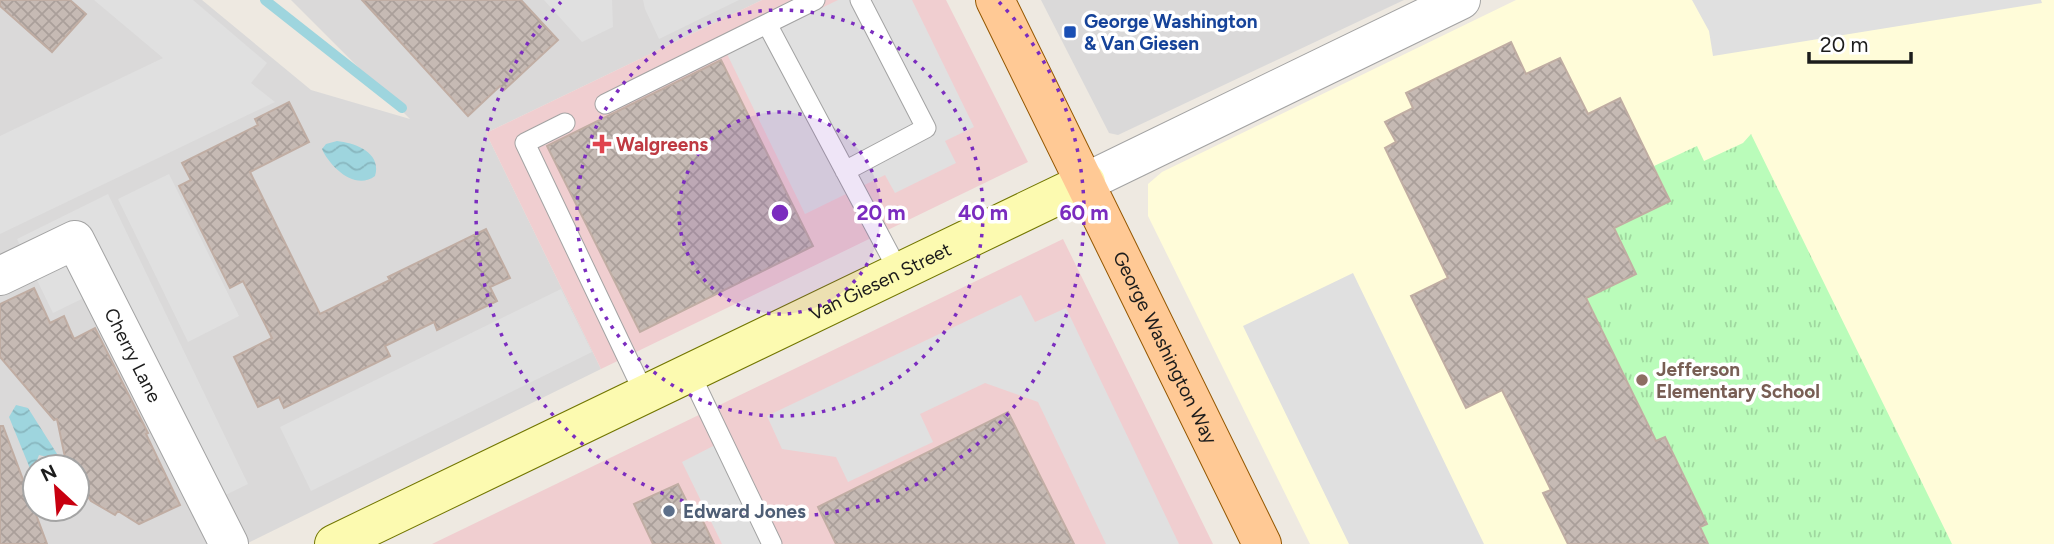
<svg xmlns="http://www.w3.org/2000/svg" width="2054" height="544" font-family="Figtree,sans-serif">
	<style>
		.residential { fill: #dad9d9; fill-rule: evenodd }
		.commercial { fill: #f0ced0 }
		.education { fill: #fffcd9 }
		.park { fill: url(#park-tufts) }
		.parking { fill: #e0e0e0 }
		.water { fill: url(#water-waves) }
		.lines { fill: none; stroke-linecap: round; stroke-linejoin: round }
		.stream { stroke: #9ed5de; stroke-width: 10 }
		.building { fill: url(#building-cross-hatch); stroke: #c0ada3; stroke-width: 2 }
		.service-casing { stroke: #a3a3a3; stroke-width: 21 }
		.minor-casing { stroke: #a3a3a3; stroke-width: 40 }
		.tertiary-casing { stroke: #a3a3a3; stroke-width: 40 }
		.secondary-casing { stroke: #727600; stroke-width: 40 }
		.primary-casing { stroke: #945700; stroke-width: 40 }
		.service { stroke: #fff; stroke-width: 19 }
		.minor { stroke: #fff; stroke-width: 38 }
		.tertiary { stroke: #fff; stroke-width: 38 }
		.secondary { stroke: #fcfab0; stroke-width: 38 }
		.primary { stroke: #ffc995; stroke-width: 38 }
		.ring { fill: none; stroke: #7b2cbf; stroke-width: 3.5; stroke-dasharray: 3.5 7 }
		.transit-dot { fill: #1a4fb4; stroke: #fff; stroke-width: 2.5 }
		.health-dot { fill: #e0444e; stroke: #fff; stroke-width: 2.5 }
		.education-dot { fill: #8d6e63; stroke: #fff; stroke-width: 2.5 }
		.service-dot { fill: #5c6f8a; stroke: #fff; stroke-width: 2.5 }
		.labels { text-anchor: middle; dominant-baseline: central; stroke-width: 7; stroke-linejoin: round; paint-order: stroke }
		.transit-label { font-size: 19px; font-weight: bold; fill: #164399; stroke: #fff; text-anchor: start }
		.health-label { font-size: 19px; font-weight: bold; fill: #be3a42; stroke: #fff; text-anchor: start }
		.street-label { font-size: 19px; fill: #1c1c1c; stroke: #fff }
		.education-label { font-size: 19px; font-weight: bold; fill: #785e54; stroke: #fff; text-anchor: start }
		.service-label { font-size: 19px; font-weight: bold; fill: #4e5e75; stroke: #fff; text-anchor: start }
		.centre { fill: #7b2cbf; stroke: #fff; stroke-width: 3.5 }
		.ring-label { font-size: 21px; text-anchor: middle; font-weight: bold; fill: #7b2cbf; stroke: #fff; stroke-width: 7; stroke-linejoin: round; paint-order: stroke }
	</style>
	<defs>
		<pattern id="park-tufts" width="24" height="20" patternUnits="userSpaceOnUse" patternTransform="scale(1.75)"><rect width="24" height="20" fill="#bafcba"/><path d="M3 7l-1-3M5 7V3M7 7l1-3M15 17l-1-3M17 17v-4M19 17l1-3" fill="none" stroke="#9fd79f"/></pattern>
		<pattern id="water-waves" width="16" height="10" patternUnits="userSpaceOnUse" patternTransform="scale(1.75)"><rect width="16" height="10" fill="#9ed5de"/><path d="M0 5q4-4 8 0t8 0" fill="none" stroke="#88b6be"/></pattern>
		<pattern id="building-cross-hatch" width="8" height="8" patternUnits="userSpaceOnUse" patternTransform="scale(1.75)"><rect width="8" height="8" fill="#c6bab4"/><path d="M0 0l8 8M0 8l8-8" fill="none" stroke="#aa9f9a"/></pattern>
	</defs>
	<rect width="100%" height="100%" fill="#eee9e1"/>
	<path class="residential" d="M 0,0 L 202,0 L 311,90 L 410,119 L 291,0 L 762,0 L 486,133 L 601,369 L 246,544 L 0,544 ZM 35,467 L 77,467 L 77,509 L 35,509 Z
		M 1041,0 L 1404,0 L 1118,135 L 1109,133 Z"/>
	<path class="commercial" d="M 762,0 L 946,0 L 1028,162 L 601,369 L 486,133 Z
		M 1063,239 L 1213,544 L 432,544 Z"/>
	<path class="education" d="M 1516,0 L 2054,0 L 2054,544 L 1310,544 L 1148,216 L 1148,184 L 1162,172 Z"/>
	<path class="park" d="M 1751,134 L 1952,544 L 1708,544 L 1700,527 L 1707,523 L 1665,437 L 1656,441 L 1586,298 L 1636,274 L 1614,228 L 1670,201 L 1654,166 L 1697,146 L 1704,161 L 1743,143 Z"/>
	<path class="parking" d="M 94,0 L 193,0 L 267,63 L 251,83 L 275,102 L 0,234 L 0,136 L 163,58 Z
		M 544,0 L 612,0 L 613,27 L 582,42 Z
		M 643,0 L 739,0 L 659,39 L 645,9 Z
		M 838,0 L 912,0 L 974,127 L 945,141 L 956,163 L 895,193 L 885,175 L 805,214 L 727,54 Z
		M 1692,0 L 2041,0 L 2042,3 L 1713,56 L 1709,31 Z
		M 169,174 L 239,316 L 188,342 L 118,199 Z
		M 108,194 L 248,484 L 201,507 L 96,292 L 53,313 L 17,239 Z
		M 1353,273 L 1484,544 L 1349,544 L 1243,326 Z
		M 561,289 L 592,352 L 311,491 L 280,427 Z
		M 1021,295 L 1035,322 L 1066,308 L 1179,544 L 1106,544 L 1038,402 L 985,383 L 920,414 L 933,442 L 848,482 L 836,457 L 782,449 L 767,416 Z
		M 719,443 L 768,544 L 722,544 L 682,462 Z"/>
	<path class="water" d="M 337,141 C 356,143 382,153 375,176 C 355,191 330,167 322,149 L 326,144 Z
		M 16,405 L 28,408 L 59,457 L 56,459 L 39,455 L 33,471 L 31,471 L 9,417 Z"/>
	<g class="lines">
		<path class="stream" d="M 265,0 L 402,108"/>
	</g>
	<path class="building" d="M 0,0 L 70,0 L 86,14 L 52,52 L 0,6 Z
		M 362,0 L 521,0 L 558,40 L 504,90 L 500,86 L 468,116 Z
		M 1511,42 L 1526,74 L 1560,58 L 1588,114 L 1620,98 L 1670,201 L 1614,228 L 1636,274 L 1586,298 L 1656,441 L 1665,437 L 1707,524 L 1700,527 L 1708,544 L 1568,544 L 1543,493 L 1551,490 L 1502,390 L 1466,408 L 1411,296 L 1448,278 L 1385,148 L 1396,142 L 1385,122 L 1413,108 L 1406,93 Z
		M 721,60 L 813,246 L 640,332 L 547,146 Z
		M 289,102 L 309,142 L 250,172 L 320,314 L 390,280 L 388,277 L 486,229 L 510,278 L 490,287 L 497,301 L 437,330 L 434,322 L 385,346 L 390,356 L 284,408 L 279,397 L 258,407 L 234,357 L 272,338 L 243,281 L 230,288 L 179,186 L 191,180 L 182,163 L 258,125 L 255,119 Z
		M 34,288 L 50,323 L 64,316 L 74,339 L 95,328 L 148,433 L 146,434 L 180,505 L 139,524 L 118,511 L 115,515 L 91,501 L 77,482 L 77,467 L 67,467 L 57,419 L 54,420 L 0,357 L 0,304 Z
		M 1008,412 L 1074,544 L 836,544 L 818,507 Z
		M 0,426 L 3,426 L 47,544 L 0,544 Z
		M 678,484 L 691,510 L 696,507 L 714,544 L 653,544 L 634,504 Z"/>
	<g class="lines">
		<g class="service-casing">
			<path id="service" d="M 767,24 L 899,272
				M 605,104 L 815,0
				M 565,123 L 525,143 L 645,395
				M 845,171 L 926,128 L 860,0
				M 690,373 L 772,544"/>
		</g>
		<g class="minor-casing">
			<g id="minor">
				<path id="s1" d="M 0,276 L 75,240 L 229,544"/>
			</g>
		</g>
		<g class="tertiary-casing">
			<path id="tertiary" d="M 1086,182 L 1461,0"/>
		</g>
		<g class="secondary-casing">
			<g id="secondary">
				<path id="s2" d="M 334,544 L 1086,182"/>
			</g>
		</g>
		<g class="primary-casing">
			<g id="primary">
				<path id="s3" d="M 995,0 L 1262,544"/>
			</g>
		</g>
		<use href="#service" class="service"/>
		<use href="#minor" class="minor"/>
		<use href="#tertiary" class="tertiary"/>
		<use href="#secondary" class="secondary"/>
		<use href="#primary" class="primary"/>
	</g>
	<circle cx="780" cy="213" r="101" fill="#7b2cbf" fill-opacity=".12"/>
	<g class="ring">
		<circle cx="780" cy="213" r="101"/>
		<circle cx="780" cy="213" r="203"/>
		<path d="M999 2A304 304 0 1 1 561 2"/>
	</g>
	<rect class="transit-dot" x="1063" y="25" width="14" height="14" rx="3.5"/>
	<path class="health-dot" d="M598.5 133.5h7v7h7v7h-7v7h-7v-7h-7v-7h7z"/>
	<circle class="education-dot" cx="1642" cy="380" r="7"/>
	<circle class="service-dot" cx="669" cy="511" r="7"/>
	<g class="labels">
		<g class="transit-label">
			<text x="1084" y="21">George Washington<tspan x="1084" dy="22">&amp; Van Giesen</tspan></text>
		</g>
		<g class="health-label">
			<text x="616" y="144">Walgreens</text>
		</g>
		<g class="street-label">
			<text stroke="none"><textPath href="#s2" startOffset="606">Van Giesen Street</textPath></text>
			<text stroke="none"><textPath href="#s3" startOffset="387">George Washington Way</textPath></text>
			<text stroke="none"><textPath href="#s1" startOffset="212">Cherry Lane</textPath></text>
		</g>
		<g class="education-label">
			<text x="1656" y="369">Jefferson<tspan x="1656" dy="22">Elementary School</tspan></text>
		</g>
		<g class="service-label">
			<text x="683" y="511">Edward Jones</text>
		</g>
	</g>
	<circle cx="780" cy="213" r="10" class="centre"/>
	<g class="ring-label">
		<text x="881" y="220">20 m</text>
		<text x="983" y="220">40 m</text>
		<text x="1084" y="220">60 m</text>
	</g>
	<g transform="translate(56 488) rotate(334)"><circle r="33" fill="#ffffff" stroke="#a4a4a4" stroke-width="2"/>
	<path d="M0-5L12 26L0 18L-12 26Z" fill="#c80010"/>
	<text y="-10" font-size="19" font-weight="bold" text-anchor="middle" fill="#1c1c1c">N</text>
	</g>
	<path d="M1809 52v10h102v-10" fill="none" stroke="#1c1c1c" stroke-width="3.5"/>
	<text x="1820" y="52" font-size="21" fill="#1c1c1c" stroke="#ffffff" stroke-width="5" paint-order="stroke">20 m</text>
</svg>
